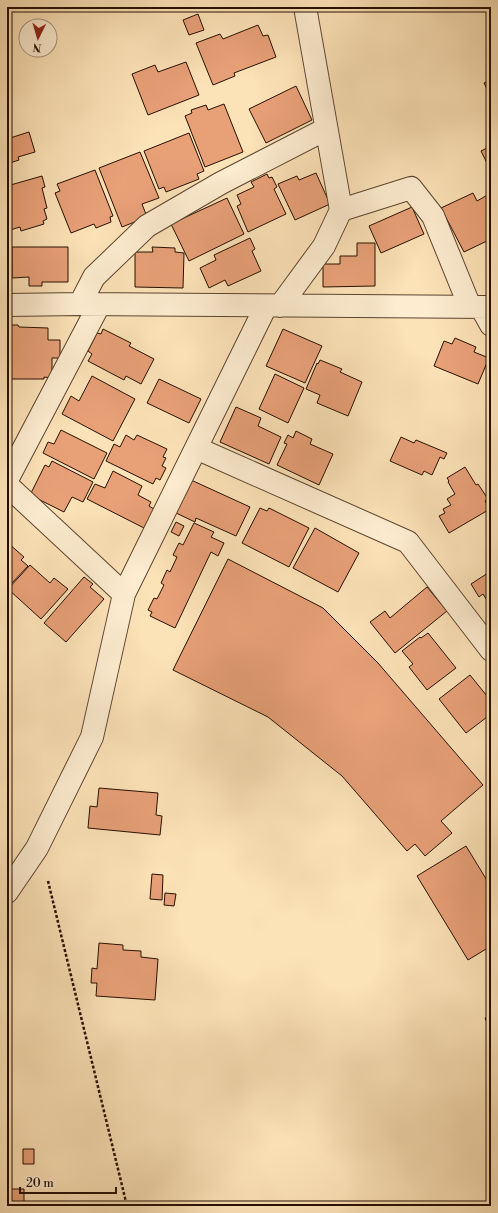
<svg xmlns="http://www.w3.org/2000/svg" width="498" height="1213" font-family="'Libre Bodoni',serif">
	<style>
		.building { fill: #e8a077; stroke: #260f02 }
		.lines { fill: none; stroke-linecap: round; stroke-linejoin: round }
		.minor-casing { stroke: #5c442f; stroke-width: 24 }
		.path { stroke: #260f02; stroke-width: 2.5; stroke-dasharray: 3 2; stroke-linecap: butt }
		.minor { stroke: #fdecd0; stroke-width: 22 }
	</style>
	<rect width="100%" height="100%" fill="#fce2b7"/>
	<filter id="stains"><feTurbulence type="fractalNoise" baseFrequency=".005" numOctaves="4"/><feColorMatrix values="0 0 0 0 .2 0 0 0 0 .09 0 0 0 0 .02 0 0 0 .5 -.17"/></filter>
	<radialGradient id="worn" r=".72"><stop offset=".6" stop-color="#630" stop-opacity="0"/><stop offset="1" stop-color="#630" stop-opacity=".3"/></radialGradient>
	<path class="building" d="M 198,14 L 204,30 L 189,35 L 183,20 Z
		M 258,25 L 263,36 L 268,35 L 276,57 L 234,73 L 235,76 L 213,85 L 196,43 L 220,34 L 223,39 Z
		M 186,62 L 199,95 L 148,115 L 132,74 L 155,65 L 158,72 Z
		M 491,80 L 491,97 L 484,83 Z
		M 296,86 L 312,120 L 266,143 L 249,109 Z
		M 224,104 L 243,152 L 205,167 L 185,116 L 192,113 L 191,110 L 206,105 L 208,110 Z
		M 29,132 L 35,152 L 18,157 L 19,160 L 7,164 L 7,139 Z
		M 189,133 L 204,171 L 197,174 L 199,179 L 166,192 L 164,187 L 159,189 L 144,151 Z
		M 491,144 L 491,171 L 481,151 L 487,148 L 486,146 Z
		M 140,152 L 159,198 L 142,204 L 147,217 L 122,227 L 99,168 Z
		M 95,170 L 113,216 L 110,217 L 111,222 L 96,228 L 94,224 L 71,233 L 55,193 L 60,191 L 57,184 Z
		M 316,173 L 330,204 L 295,220 L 278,184 L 297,176 L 299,180 Z
		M 267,174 L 269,178 L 272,177 L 277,187 L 274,189 L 286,214 L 248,232 L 237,206 L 241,204 L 237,195 L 254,187 L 251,182 Z
		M 42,176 L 45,187 L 42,188 L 47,208 L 44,209 L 47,219 L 43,221 L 44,224 L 21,231 L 20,227 L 7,231 L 7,186 Z
		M 473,193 L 477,201 L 491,193 L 491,239 L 464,252 L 441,208 Z
		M 227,198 L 244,234 L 189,261 L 171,224 Z
		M 412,207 L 424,234 L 381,253 L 369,226 Z
		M 250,238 L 255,249 L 252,251 L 261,271 L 228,286 L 225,280 L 209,288 L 200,268 L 216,260 L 214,255 Z
		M 357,243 L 375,243 L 375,286 L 323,287 L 323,264 L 340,264 L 340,256 L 357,256 Z
		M 12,247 L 68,247 L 68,282 L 42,282 L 42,286 L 29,286 L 29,277 L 12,278 Z
		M 152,247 L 175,248 L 175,252 L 184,253 L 183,288 L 135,287 L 135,252 L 153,252 Z
		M 7,325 L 18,325 L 19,327 L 48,328 L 48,340 L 60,340 L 60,358 L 52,358 L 52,378 L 44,377 L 44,379 L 7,379 Z
		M 103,329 L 131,343 L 129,346 L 154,359 L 141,384 L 126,376 L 124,380 L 88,361 L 92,354 L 88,351 L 97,333 L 101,334 Z
		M 283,329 L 322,346 L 305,383 L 266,366 Z
		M 455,338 L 476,347 L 474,352 L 489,358 L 478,384 L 434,366 L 444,341 L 452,344 Z
		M 320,360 L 342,369 L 340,372 L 362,382 L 348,416 L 317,403 L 320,395 L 306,389 L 317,363 L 318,364 Z
		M 275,374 L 304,388 L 288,423 L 259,409 Z
		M 92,376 L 135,399 L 113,441 L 62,414 L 71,396 L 79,401 Z
		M 159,379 L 201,399 L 189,423 L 147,403 Z
		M 236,407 L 261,418 L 258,426 L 281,437 L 269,464 L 220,442 Z
		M 61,430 L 107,453 L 94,479 L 43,453 L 48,442 L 54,444 Z
		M 296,431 L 312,439 L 310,444 L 333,454 L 319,485 L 277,465 L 287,444 L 284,443 L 288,435 L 293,438 Z
		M 126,435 L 134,440 L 137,435 L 167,449 L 163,457 L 166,458 L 162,466 L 166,468 L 160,480 L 156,478 L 153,484 L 106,461 L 114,444 L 120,447 Z
		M 401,437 L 414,443 L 416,440 L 447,453 L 444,459 L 440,457 L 432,475 L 424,471 L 422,475 L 390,461 Z
		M 52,461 L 93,482 L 83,502 L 72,497 L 64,512 L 30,495 L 45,465 L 49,467 Z
		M 465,467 L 476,485 L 478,484 L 488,499 L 485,501 L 490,509 L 449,533 L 439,516 L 445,513 L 443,509 L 451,505 L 447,499 L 455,494 L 448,482 L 449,481 L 447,478 Z
		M 113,471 L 142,486 L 138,495 L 151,502 L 149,506 L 154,509 L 144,528 L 87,499 L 95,484 L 105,488 Z
		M 191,480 L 250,507 L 236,536 L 196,518 L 195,522 L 176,513 Z
		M 260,508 L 267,511 L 269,508 L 309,528 L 289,567 L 242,543 Z
		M 176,522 L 184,526 L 179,536 L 171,532 Z
		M 194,523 L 214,532 L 211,537 L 224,543 L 218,556 L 211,552 L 175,628 L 150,616 L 152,612 L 148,610 L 154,598 L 157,599 L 164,585 L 161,583 L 167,570 L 170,572 L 177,557 L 173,555 L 179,543 L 183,545 Z
		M 315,528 L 359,553 L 338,592 L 293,568 Z
		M 8,543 L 24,557 L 21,560 L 28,566 L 10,585 L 7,583 L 7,545 Z
		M 228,559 L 323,608 L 378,663 L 483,785 L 441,821 L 452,833 L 425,856 L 415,844 L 407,851 L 342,776 L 268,717 L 173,670 Z
		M 30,565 L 50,583 L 54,578 L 68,589 L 41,619 L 8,589 Z
		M 491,571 L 491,607 L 483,594 L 479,597 L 471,584 Z
		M 84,577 L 93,584 L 90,587 L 104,599 L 66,642 L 44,623 Z
		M 427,587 L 447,611 L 395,653 L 370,622 L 385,611 L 390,618 Z
		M 428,633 L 456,668 L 427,690 L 409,667 L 413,664 L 402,651 L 420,637 L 421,638 Z
		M 470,675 L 491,701 L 491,714 L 466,733 L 439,699 Z
		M 99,788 L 158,793 L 156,815 L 162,816 L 160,835 L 88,828 L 90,806 L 97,807 Z
		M 466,846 L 491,887 L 491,946 L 468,960 L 417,876 Z
		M 152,874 L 163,875 L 162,900 L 150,899 Z
		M 165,893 L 176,894 L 174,906 L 164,905 Z
		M 99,943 L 123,945 L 123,950 L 141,951 L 141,957 L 158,959 L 155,1000 L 96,996 L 97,983 L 91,983 L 92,968 L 97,969 Z
		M 491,1016 L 491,1032 L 485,1018 Z
		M 23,1149 L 34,1149 L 34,1164 L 23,1164 Z
		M 7,1189 L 24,1189 L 24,1206 L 7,1206 Z"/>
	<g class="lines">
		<g class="minor-casing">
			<path id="minor" d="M 341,210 L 411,188 L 433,216 L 470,307
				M 80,304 L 94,277 L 147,226 L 221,183 L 326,129
				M 7,305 L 80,304 L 491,307
				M 280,306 L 324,246 L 341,210 L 305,7
				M 481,307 L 491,325
				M 196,448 L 408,542 L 491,650
				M 7,480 L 99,305
				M 7,485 L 124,594
				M 7,892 L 37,848 L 92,737 L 124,594 L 266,306"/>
		</g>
		<path class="path" d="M 48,881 L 127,1206"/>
		<use href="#minor" class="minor"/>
	</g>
	<rect width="498" height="1213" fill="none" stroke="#fce2b7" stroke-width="24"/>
	<rect x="8" y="8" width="482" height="1197" fill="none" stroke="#260f02" stroke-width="2"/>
	<rect x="12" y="12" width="474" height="1189" fill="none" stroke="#260f02"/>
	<g transform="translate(38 38) rotate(185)"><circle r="19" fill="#fdecd0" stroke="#a7947e"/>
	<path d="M0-3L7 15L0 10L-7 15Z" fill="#8f2418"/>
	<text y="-6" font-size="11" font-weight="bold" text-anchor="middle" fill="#260f02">N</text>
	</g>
	<path d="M20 1187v6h96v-6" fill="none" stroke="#260f02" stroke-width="2"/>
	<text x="26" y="1187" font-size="12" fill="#260f02" stroke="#fdecd0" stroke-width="3" paint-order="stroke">20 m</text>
	<rect width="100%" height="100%" filter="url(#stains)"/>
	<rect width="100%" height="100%" fill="url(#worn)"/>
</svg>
